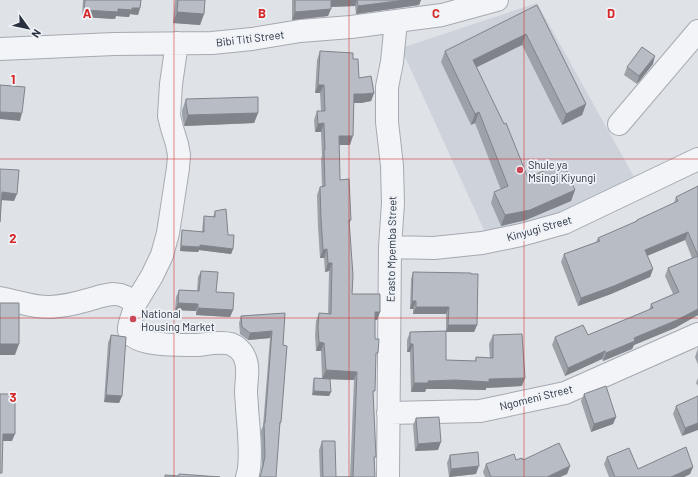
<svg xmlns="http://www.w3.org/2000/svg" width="698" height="477" font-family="Barlow,sans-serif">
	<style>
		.built { fill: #ced2da }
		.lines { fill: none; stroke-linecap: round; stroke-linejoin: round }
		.minor-casing { stroke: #a5aab2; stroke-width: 24 }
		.minor { stroke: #f2f4f7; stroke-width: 22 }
		.wall { fill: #9da2a9 }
		.shaded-wall { fill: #80848a }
		.building { fill: #b7bcc5; stroke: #80848a }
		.grid { fill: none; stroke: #d62828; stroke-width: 1; stroke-opacity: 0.55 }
		.poi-dot { fill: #cb4757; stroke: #eff2f6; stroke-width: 1.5 }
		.labels { text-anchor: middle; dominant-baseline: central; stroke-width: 3.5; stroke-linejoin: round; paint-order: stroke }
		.street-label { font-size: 11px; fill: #29303f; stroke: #eff2f6 }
		.poi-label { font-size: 11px; fill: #29303f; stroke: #eff2f6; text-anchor: start }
		.grid-label { font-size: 13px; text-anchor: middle; font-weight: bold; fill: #d62828; stroke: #eff2f6; stroke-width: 3.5; stroke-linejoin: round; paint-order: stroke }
	</style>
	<rect width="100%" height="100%" fill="#dfe3e8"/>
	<path class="built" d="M 537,3 L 638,184 L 494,252 L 401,48 Z"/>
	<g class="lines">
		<g class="minor-casing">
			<path id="minor" d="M 0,49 L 114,44 L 212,43 L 252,39 L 300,31 L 351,27 L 442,15 L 497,0
				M 619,124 L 698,31
				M 390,247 L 434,248 L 482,243 L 521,235 L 564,223 L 698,159
				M 0,298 C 17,301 34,308 51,307 C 62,306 74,304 84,301 C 104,296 119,287 135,304 C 135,313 128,323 129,330 C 132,347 184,345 197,345 C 208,344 220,341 231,344 C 236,346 242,351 244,356 C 250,367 246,381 246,392 C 246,397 247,402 247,407 C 248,425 253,461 247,477
				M 135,304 L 152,276 L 162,255 L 168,233 L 178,168 L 179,155 L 177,144 L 172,128 L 169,116 L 171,84 L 177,43
				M 388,413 L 480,411 L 565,393 L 698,334
				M 388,477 L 390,247 L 393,203 L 392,166 L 387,122 L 387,87 L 392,62 L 396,21"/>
		</g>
		<use href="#minor" class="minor"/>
	</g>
	<path class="wall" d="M 83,0 L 141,0 L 140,8 L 138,15 L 130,14 L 129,17 L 116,16 L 115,19 L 82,17 Z
		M 175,0 L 205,0 L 204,14 L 200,25 L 173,23 Z
		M 292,0 L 421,0 L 419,5 L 356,14 L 355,6 L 331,7 L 328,16 L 292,20 Z
		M 537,5 L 586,104 L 582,115 L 562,125 L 522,45 L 476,67 L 528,178 L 575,190 L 571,201 L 526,220 L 501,226 L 491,203 L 494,192 L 501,190 L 475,123 L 471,125 L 441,62 L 445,51 Z
		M 320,51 L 353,59 L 359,78 L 374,93 L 371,101 L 361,103 L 354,103 L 350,145 L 339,145 L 340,180 L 351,220 L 349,224 L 352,294 L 380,312 L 377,320 L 375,320 L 375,339 L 376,359 L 373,395 L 375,477 L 320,477 L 319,450 L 322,441 L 336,477 L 350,477 L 354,380 L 330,379 L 331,392 L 329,396 L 312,395 L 313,382 L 314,378 L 322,378 L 321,351 L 316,351 L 315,335 L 316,321 L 319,313 L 328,313 L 329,271 L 325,272 L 324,258 L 320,258 L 318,227 L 317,195 L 320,187 L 322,187 L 321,158 L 322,156 L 321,132 L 315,132 L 314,120 L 317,111 L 321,111 L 320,93 L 315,93 L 317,60 Z
		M 653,64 L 637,84 L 624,75 L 627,67 Z
		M 186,99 L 258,113 L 254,123 L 184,126 L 182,115 L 182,110 Z
		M 698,186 L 698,315 L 675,328 L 634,345 L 632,349 L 603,361 L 602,359 L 565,376 L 552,345 L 555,337 L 588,335 L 649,310 L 651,304 L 673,294 L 665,276 L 668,268 L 692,258 L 685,240 L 647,256 L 653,269 L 650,277 L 611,294 L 578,306 L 561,262 L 564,254 L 596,242 L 598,238 L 636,222 L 637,220 L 674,203 L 676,197 Z
		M 215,211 L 228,235 L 233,249 L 231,254 L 199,250 L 198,252 L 180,251 L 181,235 L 182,230 L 202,232 L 203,221 L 204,216 L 213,217 Z
		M 201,271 L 216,292 L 233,310 L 230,317 L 196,315 L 196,311 L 175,310 L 176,297 L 179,290 L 197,291 L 198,277 Z
		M 413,272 L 477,325 L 474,332 L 446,332 L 446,360 L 475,361 L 476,357 L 490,358 L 489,344 L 493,335 L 522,386 L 486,388 L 486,390 L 451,389 L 426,389 L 425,392 L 411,392 L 410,352 L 407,352 L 407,340 L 410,332 L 446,331 L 446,314 L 413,314 L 413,309 L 410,309 L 411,279 Z
		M 285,313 L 283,345 L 281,422 L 261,473 L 262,463 L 261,430 L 263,426 L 270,338 L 248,340 L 240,334 L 239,323 L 241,316 Z
		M 111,335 L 122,396 L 119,403 L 104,402 L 108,343 Z
		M 698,348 L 698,365 L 695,357 Z
		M 698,378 L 698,386 L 696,383 Z
		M 584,394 L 616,417 L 613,424 L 591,432 L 581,401 Z
		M 698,396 L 682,436 L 673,414 L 676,406 Z
		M 416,418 L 438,450 L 415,451 L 413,425 Z
		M 450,455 L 476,474 L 449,477 L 447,463 Z
		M 607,457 L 638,469 L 693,467 L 690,474 L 684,477 L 609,477 L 604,464 Z
		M 516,460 L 570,466 L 567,474 L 560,477 L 485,477 L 483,472 L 486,464 Z"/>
	<path class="shaded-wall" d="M 330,0 L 357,0 L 355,6 L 328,7 Z
		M 405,0 L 421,0 L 419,5 L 356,14 L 358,6 Z
		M 132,8 L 140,8 L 138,15 L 130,14 L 129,17 L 116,16 L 115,19 L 82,17 L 84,10 L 118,9 Z
		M 331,9 L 328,16 L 292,20 L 295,12 Z
		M 177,12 L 204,14 L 200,25 L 173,23 Z
		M 526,34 L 522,45 L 469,71 L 473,60 Z
		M 655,56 L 653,64 L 637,84 L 639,76 Z
		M 318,85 L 324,85 L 320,93 L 315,93 Z
		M 374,93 L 371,101 L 361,103 L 351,103 L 354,94 Z
		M 586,104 L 582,115 L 562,125 L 566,114 Z
		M 0,112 L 22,113 L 20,121 L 0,119 Z
		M 479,112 L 475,123 L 471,125 L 475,114 Z
		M 258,113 L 254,123 L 184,126 L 188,115 Z
		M 324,123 L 321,132 L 315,132 L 318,124 Z
		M 339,136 L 353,136 L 350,145 L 336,145 Z
		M 575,190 L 571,201 L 526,220 L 501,226 L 505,215 Z
		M 2,192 L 17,194 L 14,201 L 0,200 Z
		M 688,232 L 685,240 L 642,258 L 645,250 Z
		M 200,245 L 233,249 L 231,254 L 199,250 L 198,252 L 180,251 L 181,246 Z
		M 327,249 L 324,258 L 320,258 L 323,250 Z
		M 328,263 L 332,263 L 329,271 L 325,272 Z
		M 653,269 L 650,277 L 611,294 L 578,306 L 581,298 Z
		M 412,301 L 416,301 L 413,309 L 410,309 Z
		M 178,303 L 198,304 L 196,311 L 175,310 Z
		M 416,307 L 449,307 L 446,314 L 413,314 Z
		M 198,308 L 233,310 L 230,317 L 196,315 Z
		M 698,309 L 698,315 L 675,328 L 634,345 L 632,349 L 603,361 L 606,353 L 634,338 Z
		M 375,312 L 380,312 L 377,320 L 372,320 Z
		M 448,325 L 477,325 L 474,332 L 446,332 Z
		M 272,331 L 270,338 L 248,340 L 250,333 Z
		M 319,342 L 324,343 L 321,351 L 316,351 Z
		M 0,344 L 19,344 L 15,355 L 0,355 Z
		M 410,344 L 413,344 L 410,352 L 407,352 Z
		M 605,351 L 602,359 L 565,376 L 568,368 Z
		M 326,370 L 357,372 L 354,380 L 322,379 Z
		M 525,378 L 522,386 L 486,388 L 486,390 L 451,389 L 426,389 L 425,392 L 411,392 L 414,383 L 428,381 L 489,379 Z
		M 314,391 L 331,392 L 329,396 L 312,395 Z
		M 106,395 L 122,396 L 119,403 L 104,402 Z
		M 616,417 L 613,424 L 591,432 L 594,424 Z
		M 698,423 L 698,430 L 682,436 L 685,428 Z
		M 3,434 L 15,434 L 12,441 L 1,441 Z
		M 441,442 L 438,450 L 415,451 L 418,444 Z
		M 479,466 L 476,474 L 449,477 L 451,469 Z
		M 570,466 L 567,474 L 560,477 L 547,477 Z
		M 693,467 L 690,474 L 684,477 L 671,477 Z"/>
	<path class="building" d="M 85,0 L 141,0 L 140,8 L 132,8 L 132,10 L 118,9 L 118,12 L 84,10 Z
		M 178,0 L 205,0 L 204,14 L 177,12 Z
		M 295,0 L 331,0 L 331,9 L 295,12 Z
		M 357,0 L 405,0 L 358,6 Z
		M 537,5 L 586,104 L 566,114 L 526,34 L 473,60 L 504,124 L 506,123 L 528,178 L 563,162 L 575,190 L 530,210 L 505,215 L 494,192 L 508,186 L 479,112 L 475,114 L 445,51 Z
		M 642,47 L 655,56 L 639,76 L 627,67 Z
		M 320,51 L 353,53 L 353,59 L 358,59 L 359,78 L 371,76 L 374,93 L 364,94 L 354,94 L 353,136 L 339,136 L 340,180 L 349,179 L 351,220 L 349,220 L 353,275 L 352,294 L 380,294 L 380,312 L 375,312 L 375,339 L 379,339 L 378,353 L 376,353 L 375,391 L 373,391 L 376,457 L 374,457 L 375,477 L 323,477 L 322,441 L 335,441 L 336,477 L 353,477 L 357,372 L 326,370 L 324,343 L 319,342 L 318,327 L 319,313 L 331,314 L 332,263 L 328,263 L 327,249 L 323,250 L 321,218 L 320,187 L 325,186 L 324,150 L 325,150 L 324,123 L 318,124 L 317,111 L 325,111 L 324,85 L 318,85 Z
		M 0,85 L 25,87 L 22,113 L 0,112 Z
		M 258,97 L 258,113 L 188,115 L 186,104 L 186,99 Z
		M 0,169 L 19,170 L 17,194 L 2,192 L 0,222 Z
		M 698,186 L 698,309 L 677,320 L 634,338 L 635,341 L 606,353 L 605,351 L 568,368 L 555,337 L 583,325 L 588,335 L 653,308 L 651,304 L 679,292 L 668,268 L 698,256 L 688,232 L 645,250 L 653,269 L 614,286 L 581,298 L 564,254 L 600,241 L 598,238 L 637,221 L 637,220 L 678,201 L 676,197 Z
		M 226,209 L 228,235 L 234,235 L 233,249 L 200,245 L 200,247 L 181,246 L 182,230 L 204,232 L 204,216 L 215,217 L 215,211 Z
		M 201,271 L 218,272 L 216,292 L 234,293 L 233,310 L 198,308 L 198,304 L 178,303 L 179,290 L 199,291 Z
		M 413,272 L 471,273 L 471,274 L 478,274 L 477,325 L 448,325 L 449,307 L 416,307 L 416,301 L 412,301 Z
		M 0,303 L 19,303 L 19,344 L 0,344 Z
		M 285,313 L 283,345 L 287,346 L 281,422 L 280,422 L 276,477 L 260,477 L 263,466 L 265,456 L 264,423 L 265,423 L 272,331 L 250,333 L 242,327 L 241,316 Z
		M 446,331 L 446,360 L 476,361 L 476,357 L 493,358 L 493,335 L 522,334 L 525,378 L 489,379 L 489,382 L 455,380 L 428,381 L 428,383 L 414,383 L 413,344 L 410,344 L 410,332 Z
		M 111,335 L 126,337 L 122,396 L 106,395 Z
		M 314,378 L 330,379 L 331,392 L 314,391 Z
		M 606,386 L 616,417 L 594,424 L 584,394 Z
		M 0,394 L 15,394 L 15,434 L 3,434 L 2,473 L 0,473 Z
		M 698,396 L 698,423 L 685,428 L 676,406 Z
		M 439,417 L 441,442 L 418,444 L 416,418 Z
		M 559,443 L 570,466 L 547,477 L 491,477 L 486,464 L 514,454 L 516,460 L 522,458 L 523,460 Z
		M 686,447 L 693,467 L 671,477 L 615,477 L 607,457 L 629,448 L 638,469 Z
		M 478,452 L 479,466 L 451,469 L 450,455 Z
		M 179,474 L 220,477 L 165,477 L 165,475 L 179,476 Z"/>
	<path class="grid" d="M 174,0 L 174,477M 349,0 L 349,477M 524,0 L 524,477M 0,159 L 698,159M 0,318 L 698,318"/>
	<g class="poi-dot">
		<circle cx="520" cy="170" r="4"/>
		<circle cx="133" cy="319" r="4"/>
	</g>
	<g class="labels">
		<g class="street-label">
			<text transform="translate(250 38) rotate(-7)">Bibi Titi Street</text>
			<text transform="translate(539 228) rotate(-16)">Kinyugi Street</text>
			<text transform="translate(391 249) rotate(-89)">Erasto Mpemba Street</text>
			<text transform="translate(536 397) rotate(-14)">Ngomeni Street</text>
		</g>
		<g class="poi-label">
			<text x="528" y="164">Shule ya<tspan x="528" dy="13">Msingi Kiyungi</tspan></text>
			<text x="141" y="313">National<tspan x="141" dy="13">Housing Market</tspan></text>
		</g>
	</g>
	<g class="grid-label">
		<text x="87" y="18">A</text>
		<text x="262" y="18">B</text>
		<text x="436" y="18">C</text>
		<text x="611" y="18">D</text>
		<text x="13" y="84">1</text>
		<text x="13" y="243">2</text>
		<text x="13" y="402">3</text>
	</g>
	<g transform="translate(28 28) rotate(123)" stroke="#eff2f6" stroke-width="3" paint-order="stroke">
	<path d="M0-3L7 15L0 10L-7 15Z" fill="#29303f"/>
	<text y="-6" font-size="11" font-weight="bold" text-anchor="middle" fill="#29303f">N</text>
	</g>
</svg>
